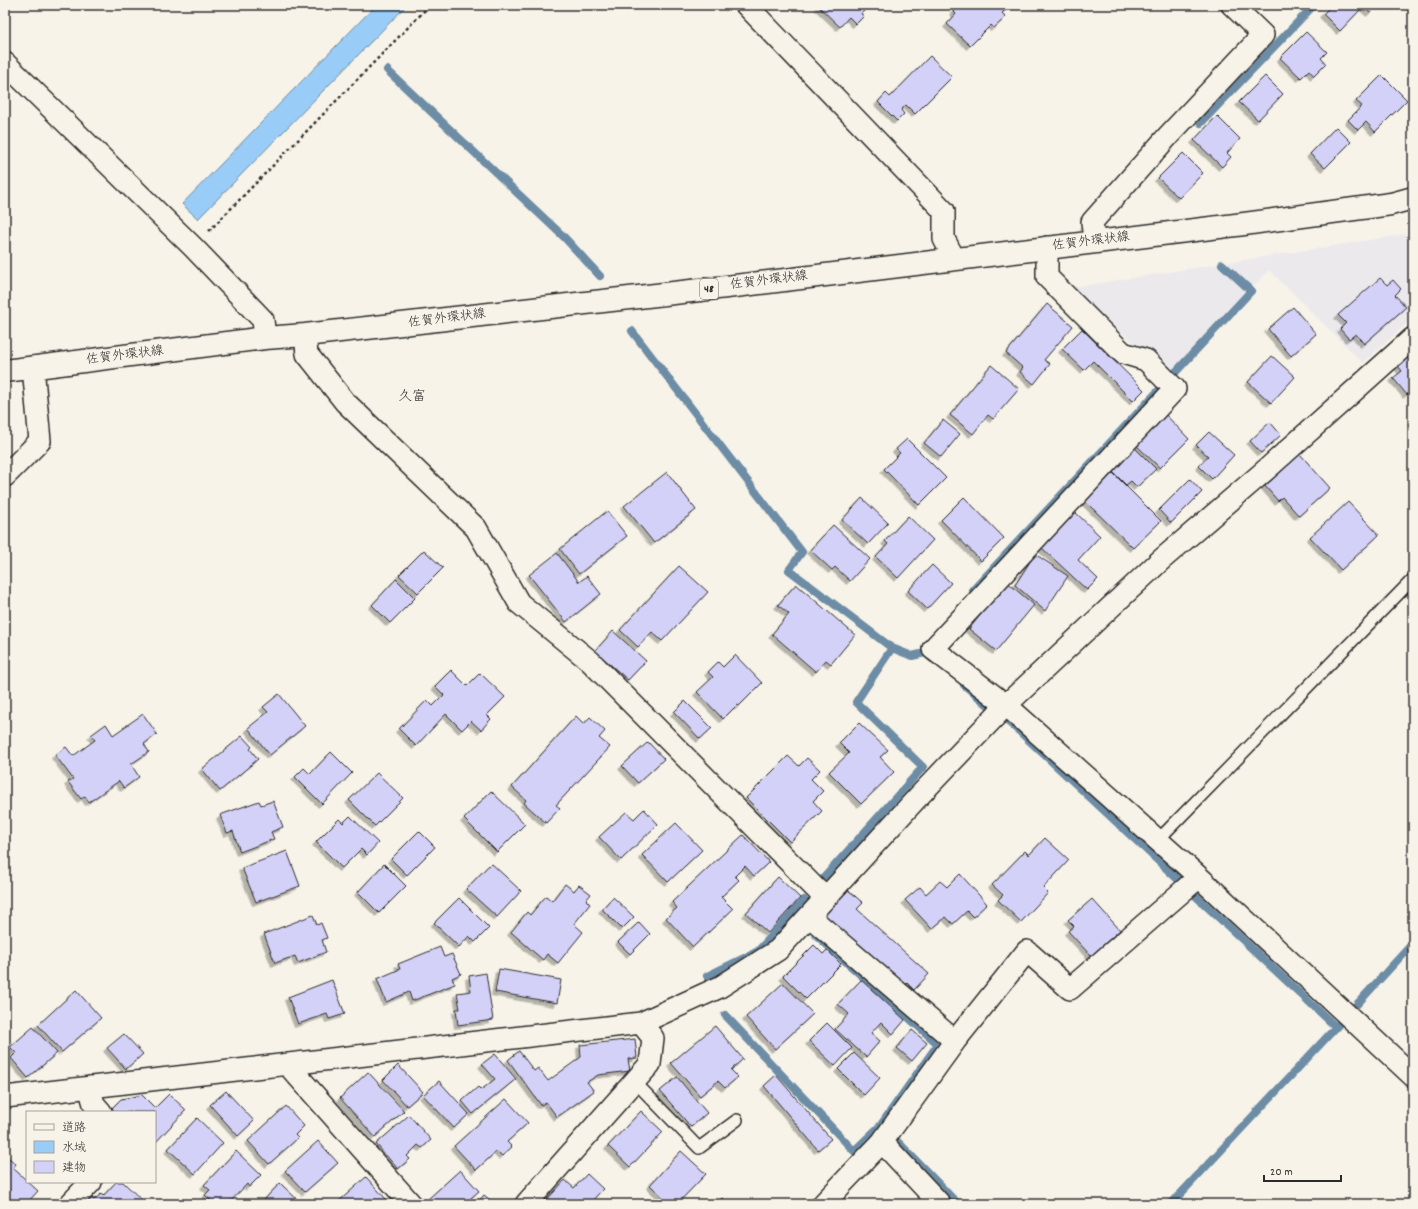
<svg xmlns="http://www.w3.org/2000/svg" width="1418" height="1209" font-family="Dekko,'Klee One',sans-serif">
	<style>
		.built { fill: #ece9ed }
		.water { fill: #99ccf6; stroke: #6d8ca5 }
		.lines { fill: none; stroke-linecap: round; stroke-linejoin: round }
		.stream { stroke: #6d8ca5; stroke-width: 8 }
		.building { fill: #d4d1f9; stroke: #2b2b2b; filter: url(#shadow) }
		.lane-casing { stroke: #2b2b2b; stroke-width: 14 }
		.street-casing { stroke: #2b2b2b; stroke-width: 24 }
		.primary-casing { stroke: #2b2b2b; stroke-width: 25 }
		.path { stroke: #2b2b2b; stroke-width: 2.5; stroke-dasharray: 3 3; stroke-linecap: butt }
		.lane { stroke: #f7f3e8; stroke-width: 11 }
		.street { stroke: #f7f3e8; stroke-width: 21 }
		.primary { stroke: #f7f3e8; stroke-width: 22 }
		.labels { text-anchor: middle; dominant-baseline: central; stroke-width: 3; stroke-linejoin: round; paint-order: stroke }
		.shield { fill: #f7f3e8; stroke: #686764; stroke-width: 1 }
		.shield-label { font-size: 12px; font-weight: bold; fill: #2b2b2b }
		.street-label { font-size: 13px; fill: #2b2b2b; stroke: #f7f3e8 }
		.neighbourhood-label { font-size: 14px; fill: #2b2b2b; stroke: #f7f3e8 }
	</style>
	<defs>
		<filter id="shadow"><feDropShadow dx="-3.5" dy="3.5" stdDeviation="0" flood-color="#0004"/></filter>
	</defs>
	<rect width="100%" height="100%" fill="#f7f3e8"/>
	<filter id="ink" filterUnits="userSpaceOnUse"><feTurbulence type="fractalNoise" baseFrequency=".025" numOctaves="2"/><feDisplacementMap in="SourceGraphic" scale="8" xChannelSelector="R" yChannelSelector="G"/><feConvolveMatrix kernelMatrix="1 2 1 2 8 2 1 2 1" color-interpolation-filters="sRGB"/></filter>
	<g filter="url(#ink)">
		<path class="built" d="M 1413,233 L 1413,318 L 1363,363 L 1269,270 L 1170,373 L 1068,288 Z"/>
		<path class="water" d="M 376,5 L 407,5 L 198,219 L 182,204 Z"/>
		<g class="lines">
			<path class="stream" d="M 387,70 L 564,237 L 600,276
				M 1201,123 L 1314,5
				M 632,331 L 802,552 L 789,570 L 892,648 L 912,656 L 925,653 L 932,659
				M 973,590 L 1251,291 L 1222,264
				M 964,685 L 1020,732 L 1336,1027
				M 821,881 L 923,767 L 856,702 L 892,648
				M 707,976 L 758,951 L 804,900
				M 1348,1014 L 1413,943
				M 725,1015 L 854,1151 L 880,1126 L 938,1044 L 816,935
				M 888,1133 L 901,1145 L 958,1204
				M 1171,1204 L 1340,1023"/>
		</g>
		<path class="building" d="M 819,5 L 869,5 L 861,14 L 864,16 L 856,24 L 849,17 L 840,27 L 818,6 Z
			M 959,5 L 1011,5 L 1002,13 L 1006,17 L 994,28 L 991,25 L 970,46 L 947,24 L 956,14 L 953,11 Z
			M 1332,5 L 1357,5 L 1361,9 L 1340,31 L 1323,14 Z
			M 1361,5 L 1378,5 L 1370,13 Z
			M 1306,32 L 1327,52 L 1321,58 L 1326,64 L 1314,76 L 1309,70 L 1301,78 L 1280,58 Z
			M 930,56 L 952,77 L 915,114 L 906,105 L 901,110 L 904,114 L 897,121 L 878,102 L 886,93 L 890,97 Z
			M 1382,75 L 1407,100 L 1375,132 L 1366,122 L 1358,130 L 1348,120 L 1362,106 L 1356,101 Z
			M 1265,76 L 1283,94 L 1258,120 L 1239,102 Z
			M 1217,116 L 1240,139 L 1227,153 L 1231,157 L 1222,167 L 1194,140 Z
			M 1336,127 L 1351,142 L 1325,168 L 1310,154 Z
			M 1183,153 L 1203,173 L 1179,198 L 1158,178 Z
			M 1380,278 L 1387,285 L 1393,280 L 1401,289 L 1395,295 L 1406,307 L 1364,344 L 1356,334 L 1349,339 L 1340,329 L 1346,323 L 1338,315 Z
			M 1047,304 L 1073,326 L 1044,360 L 1050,364 L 1034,384 L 1020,372 L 1023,368 L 1006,353 Z
			M 1293,307 L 1316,334 L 1291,356 L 1268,329 Z
			M 1082,329 L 1144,390 L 1133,401 L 1093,361 L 1084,370 L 1062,349 Z
			M 1413,353 L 1413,389 L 1407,395 L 1393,378 L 1402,371 L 1398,366 Z
			M 1272,356 L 1295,377 L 1271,403 L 1248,382 Z
			M 991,365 L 1019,389 L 993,419 L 988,415 L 973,434 L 950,415 Z
			M 1164,413 L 1189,439 L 1160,468 L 1134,443 Z
			M 943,420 L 960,434 L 941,457 L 924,443 Z
			M 1270,422 L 1281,435 L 1261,453 L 1250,441 Z
			M 1209,432 L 1234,455 L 1212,479 L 1199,466 L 1208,456 L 1196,445 Z
			M 907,439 L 946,478 L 919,505 L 884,469 L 900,453 L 896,449 Z
			M 1134,447 L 1156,469 L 1137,487 L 1131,481 L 1126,485 L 1111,470 Z
			M 1300,454 L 1330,488 L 1299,516 L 1282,497 L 1278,501 L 1265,486 Z
			M 667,472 L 696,510 L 654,543 L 624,506 Z
			M 1113,473 L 1161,521 L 1133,548 L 1085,501 Z
			M 1190,479 L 1202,492 L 1171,523 L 1159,510 Z
			M 964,497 L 1004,538 L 981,561 L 941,520 Z
			M 862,498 L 888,523 L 868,544 L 842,520 Z
			M 1348,502 L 1379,535 L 1341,570 L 1310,537 Z
			M 607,511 L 627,536 L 579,574 L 560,549 Z
			M 1075,512 L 1100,536 L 1078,560 L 1098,579 L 1087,590 L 1042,548 Z
			M 908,516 L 933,540 L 898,578 L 876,557 L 888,544 L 885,541 Z
			M 833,525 L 870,559 L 850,581 L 835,567 L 832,570 L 810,550 Z
			M 424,550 L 443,568 L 418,593 L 399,575 Z
			M 557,553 L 579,582 L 587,576 L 601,594 L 566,622 L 529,575 Z
			M 1035,554 L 1068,576 L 1045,611 L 1015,585 Z
			M 932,565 L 951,583 L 927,609 L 908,591 Z
			M 679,566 L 708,592 L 662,641 L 652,632 L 638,647 L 620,630 Z
			M 396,579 L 415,598 L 390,623 L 372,605 Z
			M 1007,582 L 1034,605 L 996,651 L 969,629 Z
			M 796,584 L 855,635 L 831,664 L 826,660 L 816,672 L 772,634 L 789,614 L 778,605 Z
			M 613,631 L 646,661 L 628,680 L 595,651 Z
			M 735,655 L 762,683 L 739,706 L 737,705 L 723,719 L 697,692 L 713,677 L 708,672 L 718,662 L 723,667 Z
			M 451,670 L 467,686 L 480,673 L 505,697 L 487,715 L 491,719 L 481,730 L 471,721 L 462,730 L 446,714 L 416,746 L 399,729 L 427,700 L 433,706 L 444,695 L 435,686 Z
			M 279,694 L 305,726 L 270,755 L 248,728 L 268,712 L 263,707 Z
			M 685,701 L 712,728 L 700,739 L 674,712 Z
			M 143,714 L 157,734 L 144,744 L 149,752 L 131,764 L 139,777 L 124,788 L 119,781 L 89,802 L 85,796 L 81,799 L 68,782 L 73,779 L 55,755 L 66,747 L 73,756 L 95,740 L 91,735 L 106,724 L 113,735 Z
			M 576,716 L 584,724 L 590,717 L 605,731 L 599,738 L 610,747 L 556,805 L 560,808 L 546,823 L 524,803 L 526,800 L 512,787 Z
			M 859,723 L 888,750 L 880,757 L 894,772 L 861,804 L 829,772 L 849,753 L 839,743 Z
			M 242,736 L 252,747 L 250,749 L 258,759 L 220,791 L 202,769 Z
			M 648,742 L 664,759 L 638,783 L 622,766 Z
			M 331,752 L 352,773 L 322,804 L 295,777 L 304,768 L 310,774 Z
			M 788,756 L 799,766 L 807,758 L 820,770 L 811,779 L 823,791 L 813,801 L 822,811 L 790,842 L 746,798 Z
			M 377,773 L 403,798 L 375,826 L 349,800 Z
			M 491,791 L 525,824 L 497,852 L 464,819 Z
			M 259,801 L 261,805 L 273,801 L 283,827 L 271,832 L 274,839 L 240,852 L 233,831 L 227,833 L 220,815 Z
			M 644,809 L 658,824 L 621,860 L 599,837 L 626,812 L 634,819 Z
			M 350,816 L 378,843 L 367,855 L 361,849 L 342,868 L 316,842 L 339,819 L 343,823 Z
			M 676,823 L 702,850 L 668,882 L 642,855 Z
			M 419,831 L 435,847 L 407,875 L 391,859 Z
			M 743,835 L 769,862 L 754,876 L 745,866 L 735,876 L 739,880 L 721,897 L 733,909 L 693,947 L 666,918 L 677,908 L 672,902 Z
			M 1045,838 L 1069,860 L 1043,888 L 1048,893 L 1021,922 L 998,900 L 1003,895 L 992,885 L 1025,851 L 1029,855 Z
			M 287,851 L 300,886 L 256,902 L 242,868 Z
			M 491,863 L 521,891 L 497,917 L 466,889 Z
			M 384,864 L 406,886 L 379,913 L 358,892 Z
			M 960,874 L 987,904 L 973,917 L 967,911 L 953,924 L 946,917 L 932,929 L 905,900 L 920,887 L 926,894 L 940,881 L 947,887 Z
			M 778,877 L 800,898 L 768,933 L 746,913 Z
			M 565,884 L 574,891 L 579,885 L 591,894 L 586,900 L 590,904 L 574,924 L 583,932 L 558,963 L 547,954 L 543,960 L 511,932 L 527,912 L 530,915 L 546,896 L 552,901 Z
			M 848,890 L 863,903 L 857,909 L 929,974 L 914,990 L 907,983 L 901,989 L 823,917 Z
			M 613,897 L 634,917 L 622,929 L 602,909 Z
			M 459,898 L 489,928 L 475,942 L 469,936 L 459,947 L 434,923 Z
			M 1092,899 L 1120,930 L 1091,956 L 1068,931 L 1074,926 L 1068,920 Z
			M 313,915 L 317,925 L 321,923 L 327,938 L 322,940 L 326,952 L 298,963 L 295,956 L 275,963 L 264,934 Z
			M 639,922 L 650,934 L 630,954 L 618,942 Z
			M 814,945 L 823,954 L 827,950 L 841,964 L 806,999 L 783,976 Z
			M 440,947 L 444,957 L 452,954 L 461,974 L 452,978 L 455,984 L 412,1001 L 409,992 L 386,1002 L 377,979 L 400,969 L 398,964 Z
			M 499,969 L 561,980 L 557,1003 L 495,992 Z
			M 486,973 L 493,1020 L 458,1025 L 456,1009 L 460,1009 L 457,993 L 471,991 L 469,976 Z
			M 332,980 L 345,1014 L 329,1019 L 327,1014 L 298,1024 L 288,997 Z
			M 861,980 L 905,1020 L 893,1034 L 881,1022 L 871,1033 L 880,1041 L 866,1057 L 835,1029 L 849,1014 L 838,1004 Z
			M 783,983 L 813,1014 L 775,1049 L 746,1017 Z
			M 76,990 L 101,1018 L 62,1052 L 38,1025 Z
			M 827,1023 L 852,1048 L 835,1066 L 809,1041 Z
			M 715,1026 L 743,1059 L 731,1070 L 738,1077 L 725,1088 L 718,1081 L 700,1096 L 671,1063 Z
			M 33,1027 L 57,1053 L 28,1078 L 11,1058 L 16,1053 L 10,1047 Z
			M 912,1030 L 927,1043 L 912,1061 L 897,1048 Z
			M 124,1034 L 143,1054 L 126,1069 L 107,1048 Z
			M 635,1039 L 637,1058 L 628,1059 L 630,1071 L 598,1075 L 587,1082 L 594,1091 L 557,1117 L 546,1102 L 541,1105 L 508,1060 L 519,1051 L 534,1071 L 538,1068 L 548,1081 L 581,1057 L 580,1045 Z
			M 854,1053 L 880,1078 L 864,1095 L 838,1069 Z
			M 495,1054 L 516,1079 L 473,1114 L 462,1101 L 478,1087 L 481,1090 L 495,1079 L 482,1064 Z
			M 398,1065 L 423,1092 L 407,1106 L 383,1080 Z
			M 368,1072 L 404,1111 L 375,1137 L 340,1098 Z
			M 776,1075 L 831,1139 L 818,1150 L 764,1086 Z
			M 677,1077 L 707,1113 L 691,1127 L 660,1091 Z
			M 439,1081 L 469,1114 L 454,1128 L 423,1095 Z
			M 226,1091 L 254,1121 L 238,1136 L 210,1105 Z
			M 169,1094 L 186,1110 L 155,1143 L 155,1112 L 116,1112 L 112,1108 L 121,1099 L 142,1095 L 155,1108 Z
			M 506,1099 L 528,1123 L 507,1142 L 512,1147 L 502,1156 L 497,1151 L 476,1170 L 454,1146 Z
			M 286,1106 L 304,1126 L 295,1135 L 298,1138 L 269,1164 L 248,1141 Z
			M 641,1111 L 663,1132 L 630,1167 L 608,1146 Z
			M 409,1115 L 431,1140 L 422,1148 L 418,1145 L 407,1156 L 410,1159 L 398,1169 L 376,1144 Z
			M 197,1118 L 223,1143 L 195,1174 L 168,1149 Z
			M 318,1141 L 338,1163 L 305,1192 L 285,1171 Z
			M 236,1151 L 261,1175 L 249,1187 L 247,1184 L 228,1204 L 215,1204 L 205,1195 L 210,1190 L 204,1185 Z
			M 681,1151 L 706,1174 L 677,1204 L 670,1204 L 650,1185 Z
			M 9,1158 L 16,1164 L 13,1168 L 38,1191 L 26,1204 L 5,1204 L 5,1163 Z
			M 460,1170 L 479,1191 L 464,1204 L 430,1204 L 427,1200 Z
			M 587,1174 L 603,1189 L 589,1204 L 543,1204 L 565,1180 L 574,1188 Z
			M 366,1177 L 386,1199 L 381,1204 L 336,1204 Z
			M 116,1182 L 123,1182 L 146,1204 L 82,1204 L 90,1196 L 94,1200 L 101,1194 L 103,1196 Z
			M 280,1183 L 302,1204 L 264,1204 L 262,1202 Z
			M 484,1195 L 495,1204 L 476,1204 Z
			M 722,1198 L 729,1204 L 717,1204 Z"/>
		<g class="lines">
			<g class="lane-casing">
				<path id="lane" d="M 1158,840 L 1413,579
					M 634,1081 L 699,1148 L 737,1120"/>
			</g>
			<g class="street-casing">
				<path id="street" d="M 746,5 L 944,211 L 944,239 L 954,258
					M 5,63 L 193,247 L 263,320 L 265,338
					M 1094,241 L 1092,222 L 1168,136 L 1263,35 L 1232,5
					M 1047,247 L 1047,277 L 1123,353 L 1146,360 L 1175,389 L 933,649 L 1006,705 L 1199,877 L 1413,1076
					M 305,335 L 307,354 L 345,402 L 476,528 L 519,603 L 590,661 L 825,898
					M 5,476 L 40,441 L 33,367
					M 809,916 L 955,1041
					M 287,1064 L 411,1204
					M 89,1087 L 94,1104 L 101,1112
					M 5,1097 L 641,1023 L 720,987 L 778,950 L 917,798 L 1006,705 L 1161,560 L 1268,468 L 1413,338
					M 882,1142 L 940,1204
					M 70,1204 L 91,1182
					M 526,1204 L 650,1064 L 653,1038 L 641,1023
					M 823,1204 L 882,1142 L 955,1041 L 1027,951 L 1070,989 L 1199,877"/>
			</g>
			<g class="primary-casing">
				<path id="primary" d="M 5,371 L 265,338 L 305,335 L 735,286 L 1244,224 L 1391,204 L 1413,198"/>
			</g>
			<path class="path" d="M 209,231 L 430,5"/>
			<use href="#lane" class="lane"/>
			<use href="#street" class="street"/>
			<use href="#primary" class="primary"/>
		</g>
	</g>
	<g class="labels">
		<rect class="shield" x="700" y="279" width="18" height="20" rx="3"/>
		<g class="shield-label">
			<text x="709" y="289">48</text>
		</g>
		<g class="street-label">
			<text transform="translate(1091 242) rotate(-7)">佐賀外環状線</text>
			<text transform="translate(769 281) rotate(-7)">佐賀外環状線</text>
			<text transform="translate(447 319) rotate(-7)">佐賀外環状線</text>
			<text transform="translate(125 356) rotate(-7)">佐賀外環状線</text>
		</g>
		<g class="neighbourhood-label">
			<text x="412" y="397">久富</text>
		</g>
	</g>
	<rect width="1418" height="1209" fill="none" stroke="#f7f3e8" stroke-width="20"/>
	<rect x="10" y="10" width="1398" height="1189" fill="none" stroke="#2b2b2b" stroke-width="1.5" filter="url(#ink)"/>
	<rect x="26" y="1111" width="130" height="72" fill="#f7f3e8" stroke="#a5a39c"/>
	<rect x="34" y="1124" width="20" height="6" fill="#f7f3e8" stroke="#a5a39c"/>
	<text x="62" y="1131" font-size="12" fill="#2b2b2b">道路</text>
	<rect x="34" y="1141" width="20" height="12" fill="#99ccf6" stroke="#a5a39c"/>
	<text x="62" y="1151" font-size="12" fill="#2b2b2b">水域</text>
	<rect x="34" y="1161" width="20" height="12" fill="#d4d1f9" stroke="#a5a39c"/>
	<text x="62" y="1171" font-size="12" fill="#2b2b2b">建物</text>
	<path d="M1264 1175v6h77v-6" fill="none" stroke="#2b2b2b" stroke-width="2"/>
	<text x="1270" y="1175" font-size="12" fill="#2b2b2b" stroke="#f7f3e8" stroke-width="3" paint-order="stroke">20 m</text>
</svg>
